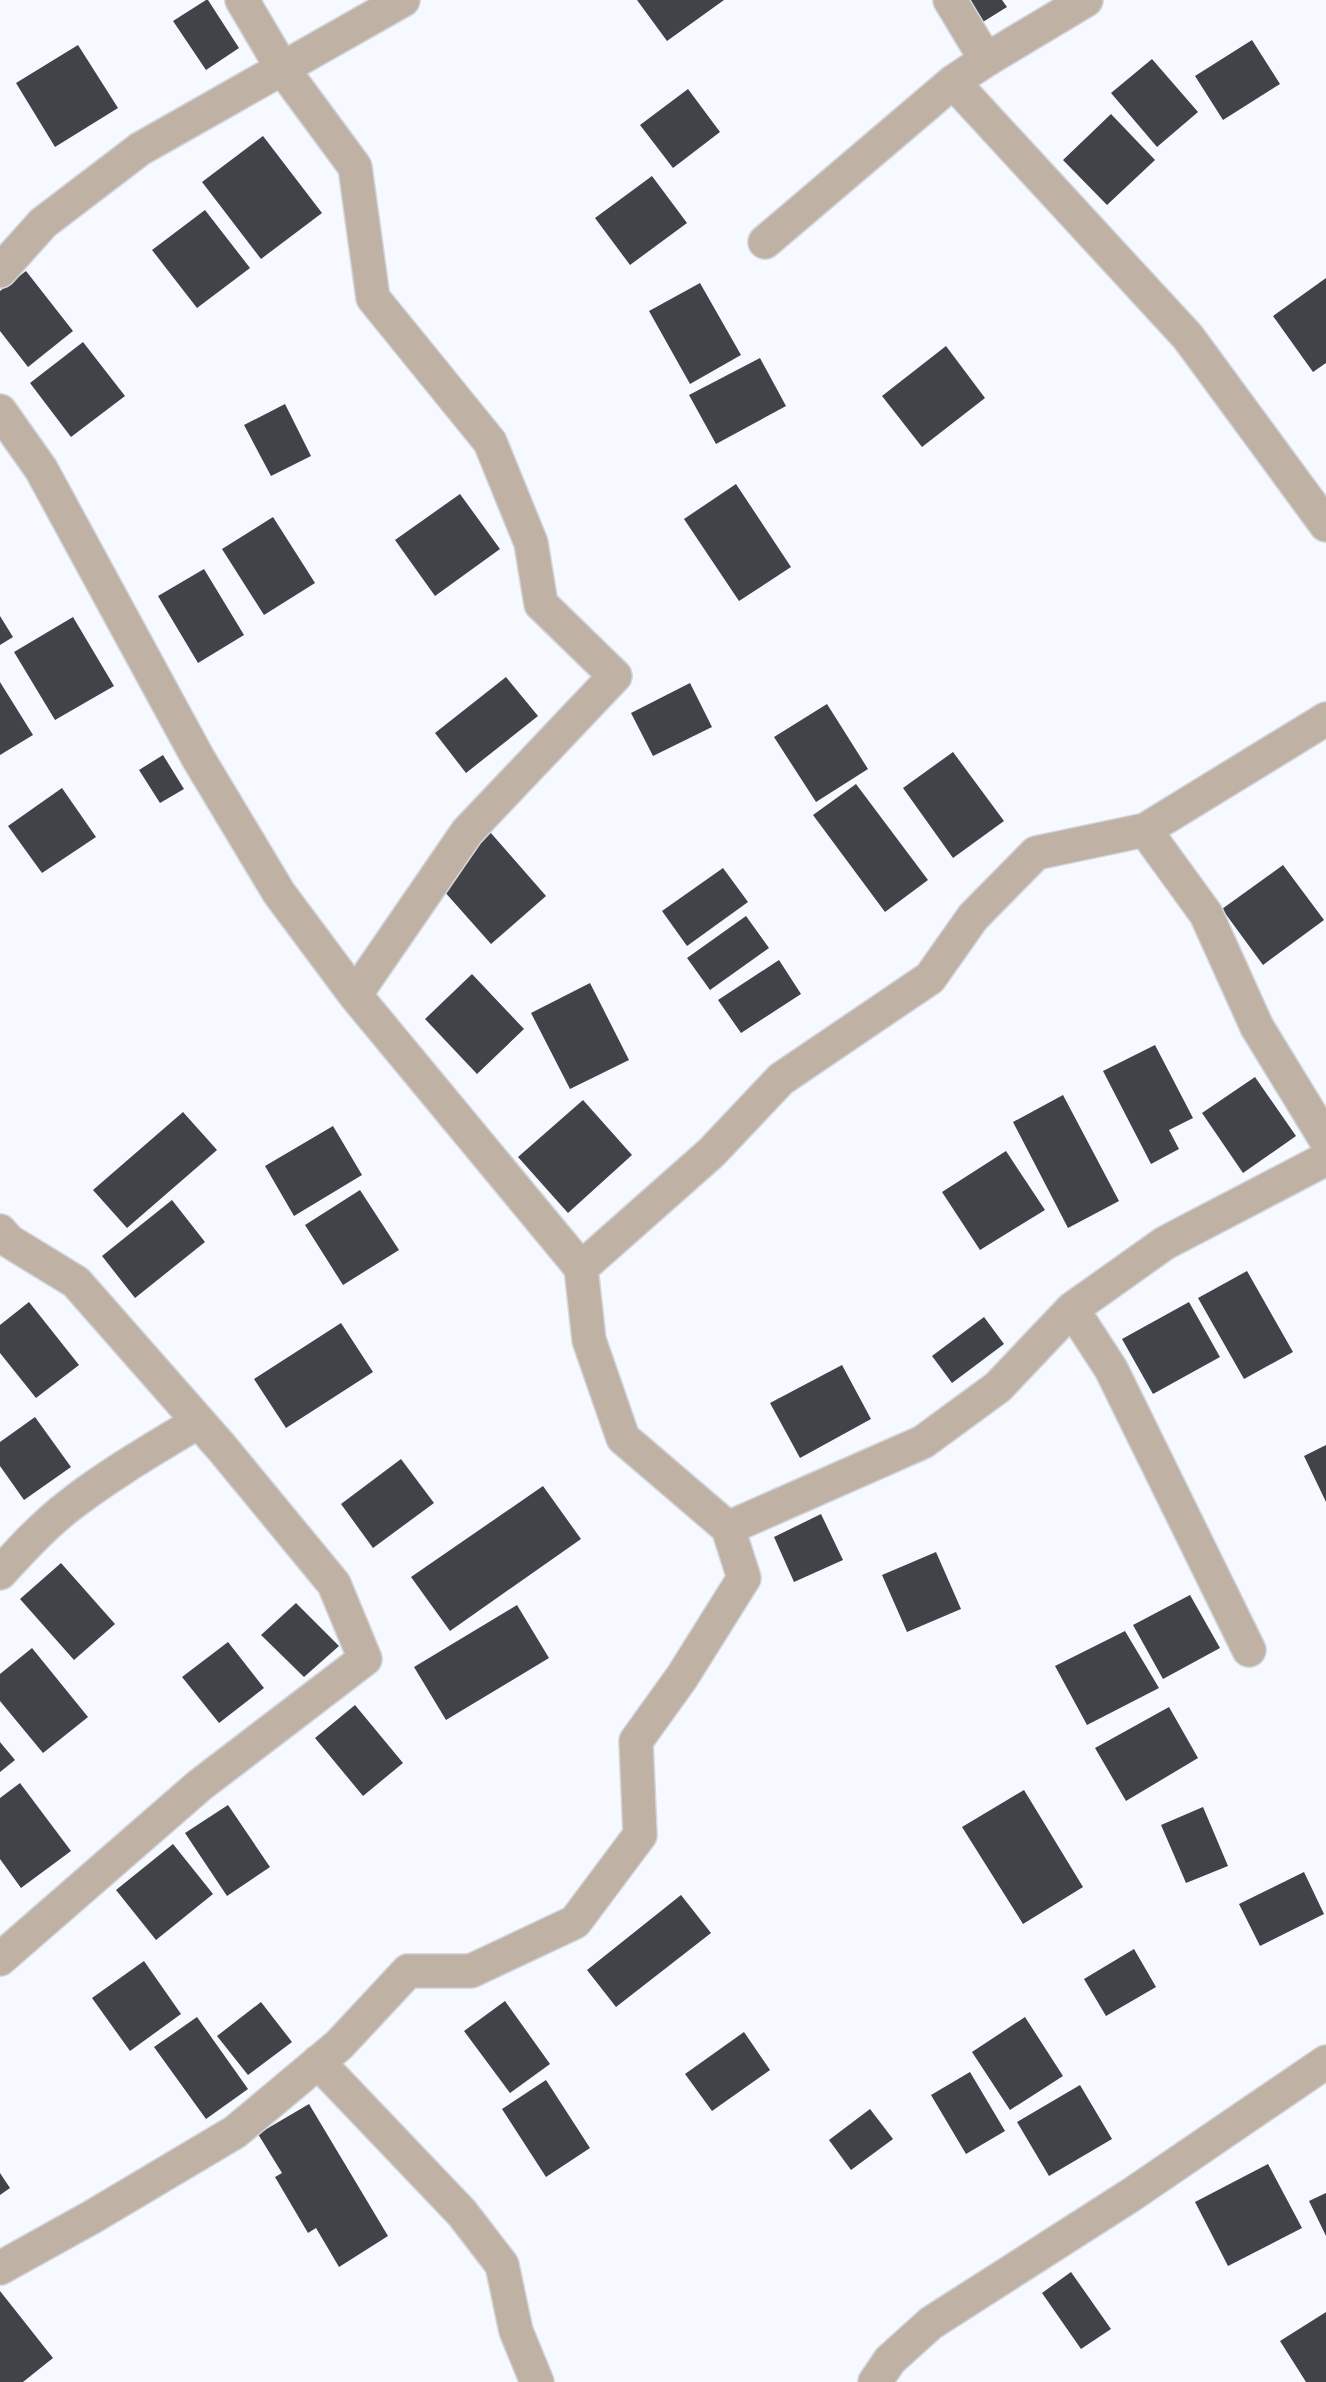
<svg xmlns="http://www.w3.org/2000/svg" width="1326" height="2382" font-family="'Nunito Sans',sans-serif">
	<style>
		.building { fill: #414348 }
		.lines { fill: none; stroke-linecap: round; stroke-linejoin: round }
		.minor-casing { stroke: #d3d6db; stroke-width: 36 }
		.minor { stroke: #bfb2a5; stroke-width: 33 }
	</style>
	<rect width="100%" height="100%" fill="#f6f9ff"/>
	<path class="building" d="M 206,0 L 208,0 L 239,48 L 206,70 L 173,21 Z
		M 637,0 L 724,0 L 667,41 Z
		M 962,0 L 1002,0 L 1007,7 L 978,25 Z
		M 1252,40 L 1280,84 L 1223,120 L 1195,76 Z
		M 78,45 L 118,108 L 55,147 L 16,83 Z
		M 1152,59 L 1198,112 L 1157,147 L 1111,93 Z
		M 688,89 L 720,132 L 673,168 L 640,125 Z
		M 1111,114 L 1155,160 L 1107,205 L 1063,160 Z
		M 263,136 L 322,213 L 261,259 L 202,182 Z
		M 652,176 L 687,223 L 630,265 L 595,218 Z
		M 205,210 L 250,268 L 197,308 L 152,250 Z
		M 26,271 L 73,331 L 28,367 L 0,331 L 0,291 Z
		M 1326,278 L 1326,363 L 1313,372 L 1273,316 Z
		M 700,283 L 741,355 L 690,384 L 649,311 Z
		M 83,342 L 125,396 L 71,437 L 30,383 Z
		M 946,346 L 985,398 L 922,447 L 882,396 Z
		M 760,358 L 786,406 L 716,444 L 689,395 Z
		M 285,404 L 311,456 L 271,476 L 244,425 Z
		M 736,484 L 791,567 L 739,601 L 684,519 Z
		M 460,494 L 500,549 L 435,596 L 395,540 Z
		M 273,517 L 315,583 L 264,615 L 222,549 Z
		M 204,569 L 244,635 L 198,663 L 158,596 Z
		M 0,616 L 13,637 L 0,645 Z
		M 73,617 L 114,686 L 55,720 L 14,652 Z
		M 506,677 L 538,716 L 466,773 L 435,733 Z
		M 0,682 L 33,735 L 0,755 Z
		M 690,683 L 712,727 L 653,756 L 631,713 Z
		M 827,704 L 868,769 L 816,802 L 774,737 Z
		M 953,752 L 1004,821 L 953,858 L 903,788 Z
		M 163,755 L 184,789 L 160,803 L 139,770 Z
		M 856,784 L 928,880 L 885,912 L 813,815 Z
		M 62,788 L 96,837 L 42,873 L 8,826 Z
		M 490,832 L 546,896 L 491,944 L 435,881 Z
		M 1283,865 L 1324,920 L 1263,965 L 1222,909 Z
		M 723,868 L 748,902 L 687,946 L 662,911 Z
		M 746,916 L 769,948 L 710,990 L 687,958 Z
		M 779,960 L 801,994 L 741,1033 L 718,1000 Z
		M 472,974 L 524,1029 L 477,1074 L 425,1019 Z
		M 590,983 L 629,1060 L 570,1089 L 531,1013 Z
		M 1155,1045 L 1193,1118 L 1169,1130 L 1179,1149 L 1151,1164 L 1103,1071 Z
		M 1255,1077 L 1296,1136 L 1243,1173 L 1202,1113 Z
		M 1063,1095 L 1119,1201 L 1068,1228 L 1013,1122 Z
		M 583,1100 L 632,1155 L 568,1213 L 518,1157 Z
		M 183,1112 L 217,1150 L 127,1228 L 93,1190 Z
		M 333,1126 L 362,1175 L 294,1216 L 265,1166 Z
		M 1006,1151 L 1045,1210 L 980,1250 L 942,1192 Z
		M 360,1190 L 399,1250 L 343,1285 L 305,1225 Z
		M 172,1200 L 205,1242 L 135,1298 L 102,1256 Z
		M 1247,1271 L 1293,1352 L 1244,1379 L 1198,1298 Z
		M 29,1302 L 79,1365 L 36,1398 L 0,1353 L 0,1325 Z
		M 1189,1302 L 1220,1357 L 1153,1394 L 1122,1339 Z
		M 984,1317 L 1004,1344 L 952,1383 L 932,1356 Z
		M 341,1323 L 373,1372 L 286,1428 L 254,1379 Z
		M 842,1365 L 871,1419 L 800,1458 L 770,1403 Z
		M 35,1417 L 71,1467 L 24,1500 L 0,1466 L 0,1442 Z
		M 1326,1445 L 1326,1502 L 1304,1456 Z
		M 401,1459 L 434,1503 L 373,1548 L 341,1504 Z
		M 543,1486 L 581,1539 L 450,1631 L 411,1577 Z
		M 821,1514 L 843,1560 L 794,1582 L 774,1537 Z
		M 936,1552 L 961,1609 L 907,1632 L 882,1575 Z
		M 61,1563 L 115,1624 L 74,1660 L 20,1599 Z
		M 1190,1595 L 1220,1648 L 1163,1679 L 1133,1625 Z
		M 296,1603 L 339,1646 L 304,1677 L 261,1635 Z
		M 517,1605 L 549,1658 L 446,1720 L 414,1667 Z
		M 1125,1631 L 1159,1688 L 1087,1725 L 1055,1666 Z
		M 228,1642 L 264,1688 L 219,1723 L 182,1677 Z
		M 32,1648 L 88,1717 L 43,1753 L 0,1701 L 0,1674 Z
		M 355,1705 L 403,1763 L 363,1796 L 315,1738 Z
		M 1169,1707 L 1198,1758 L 1126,1801 L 1095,1748 Z
		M 0,1742 L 15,1760 L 0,1772 Z
		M 20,1783 L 71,1851 L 21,1888 L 0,1859 L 0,1798 Z
		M 1024,1790 L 1083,1887 L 1023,1924 L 962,1827 Z
		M 228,1805 L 270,1867 L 227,1896 L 185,1833 Z
		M 1203,1807 L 1228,1866 L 1186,1883 L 1161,1825 Z
		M 173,1844 L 213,1894 L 156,1940 L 116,1890 Z
		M 1304,1872 L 1324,1914 L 1260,1946 L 1239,1904 Z
		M 681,1895 L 711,1933 L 616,2007 L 587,1970 Z
		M 1134,1949 L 1156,1987 L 1106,2016 L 1084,1979 Z
		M 144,1961 L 181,2014 L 130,2051 L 92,1998 Z
		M 505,2001 L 550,2064 L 510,2093 L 464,2031 Z
		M 261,2002 L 292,2042 L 248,2075 L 217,2036 Z
		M 197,2017 L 248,2089 L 206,2119 L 154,2047 Z
		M 1025,2017 L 1063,2076 L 1010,2110 L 972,2052 Z
		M 744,2032 L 770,2070 L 712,2111 L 685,2074 Z
		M 970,2072 L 1005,2131 L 966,2154 L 931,2095 Z
		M 546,2080 L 590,2148 L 546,2177 L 502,2109 Z
		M 1080,2085 L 1112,2139 L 1049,2176 L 1017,2122 Z
		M 309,2104 L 388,2236 L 339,2267 L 316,2228 L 308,2233 L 275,2177 L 282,2173 L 258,2134 Z
		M 870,2109 L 893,2139 L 851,2170 L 829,2140 Z
		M 1268,2164 L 1302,2228 L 1228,2266 L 1195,2202 Z
		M 0,2173 L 10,2188 L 0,2195 Z
		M 1326,2193 L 1326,2236 L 1309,2201 Z
		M 1071,2272 L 1111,2329 L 1081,2349 L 1042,2293 Z
		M 0,2291 L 53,2358 L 23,2382 L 0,2382 Z
		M 1326,2312 L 1326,2382 L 1306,2382 L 1280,2341 Z"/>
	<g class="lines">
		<g class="minor-casing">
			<path id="minor" d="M 242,0 L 282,68 L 355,167 L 373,298 L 490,442 L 531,543 L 541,604 L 615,676 L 467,832 L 355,995
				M 986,60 L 1086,0
				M 953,82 L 1188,337 L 1326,525
				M 765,242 L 953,82 L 986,60 L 950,0
				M 0,271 L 43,223 L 140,149 L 403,0
				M 0,411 L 41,469 L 198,758 L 279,893 L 355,995 L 581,1268 L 711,1153 L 781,1079 L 930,978 L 973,917 L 1036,853 L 1145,830 L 1206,914 L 1257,1027 L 1326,1140
				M 1145,830 L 1326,719
				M 0,1231 L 9,1241 L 76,1282 L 222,1448 L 334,1584 L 365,1659 L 200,1785 L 0,1959
				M 581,1268 L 589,1340 L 623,1438 L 728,1528 L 923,1442 L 998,1387 L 1072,1309 L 1165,1243 L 1326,1159
				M 1072,1309 L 1111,1369 L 1249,1650
				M 0,1573 C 22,1549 44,1525 70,1505 C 110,1474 155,1448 198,1422
				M 318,2062 L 462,2213 L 502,2265 L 516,2331 L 537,2382
				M 0,2268 L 92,2217 L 235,2132 L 339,2045 L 408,1971 L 471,1971 L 575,1922 L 640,1835 L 636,1741 L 682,1677 L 744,1578 L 728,1528
				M 875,2382 L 890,2360 L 931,2323 L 1131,2195 L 1326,2062"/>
		</g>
		<use href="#minor" class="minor"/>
	</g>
</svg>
